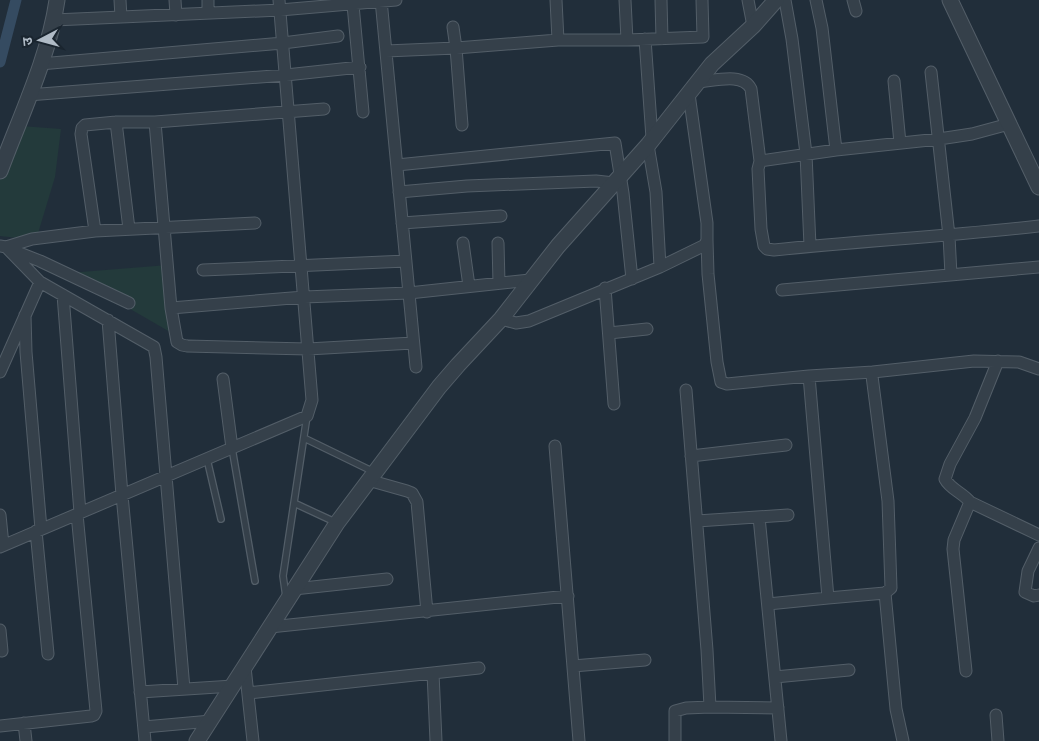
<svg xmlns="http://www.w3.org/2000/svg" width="1039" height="741" font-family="Manrope,'Noto Sans Devanagari',sans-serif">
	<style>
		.green { fill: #233a3b }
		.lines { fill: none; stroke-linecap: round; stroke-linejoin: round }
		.canal { stroke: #354b61; stroke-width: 11 }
		.service-casing { stroke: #535e68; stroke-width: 8 }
		.minor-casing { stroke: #535e68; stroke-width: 13 }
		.tertiary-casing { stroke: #535e68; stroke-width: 17 }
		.service { stroke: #35404a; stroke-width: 5.5 }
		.minor { stroke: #35404a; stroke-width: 11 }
		.tertiary { stroke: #35404a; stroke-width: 15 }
	</style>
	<rect width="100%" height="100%" fill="#212e3a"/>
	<path class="green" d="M 21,126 L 61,129 L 55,177 L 36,240 L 0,236 L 0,180 Z
		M 168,265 L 170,332 L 68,273 Z"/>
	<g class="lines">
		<path class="canal" d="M 0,62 L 16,0"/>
		<g class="service-casing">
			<path id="service" d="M 304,438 L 374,472
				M 232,448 L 255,581
				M 207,459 L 221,519
				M 294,503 L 335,522
				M 286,597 L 283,576 L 307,416"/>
		</g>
		<g class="minor-casing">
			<path id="minor" d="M 120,0 L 121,17
				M 175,0 L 176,15
				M 381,0 L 416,367
				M 556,0 L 558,40
				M 625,0 L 627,40
				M 661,0 L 662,39
				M 748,0 L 753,26
				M 785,0 L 792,39 L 806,154 L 810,246
				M 816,0 L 822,28 L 836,150
				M 853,0 L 856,11
				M 353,5 L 363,112
				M 208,13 L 208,0
				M 54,20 L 280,10 L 396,0
				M 453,27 L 456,48 L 462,125
				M 645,39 L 652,138
				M 386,51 L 456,48 L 558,40 L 627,40 L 703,37 L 702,0
				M 40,64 L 283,43 L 338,36
				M 931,72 L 949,236 L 951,275
				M 894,81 L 900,143
				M 698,82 C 714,81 743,72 751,89 L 760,161 L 758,169 L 761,229 L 764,246 L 767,249 L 774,250 C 862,241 951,236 1039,226
				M 28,95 L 286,75 L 360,67
				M 116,122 L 129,229
				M 155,122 L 171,308 L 177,342 L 182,345 L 187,346 L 308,349 L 413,343
				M 648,145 L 656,192 L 660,267
				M 760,161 L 836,150 L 939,139 L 972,134 L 1009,124
				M 397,165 L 615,143 L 623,193 L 632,279
				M 399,192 L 467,186 L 596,181 L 614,183
				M 402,223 L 501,216
				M 95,231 L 81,134 L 82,128 L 85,125 L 116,122 L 155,122 L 324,109
				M 707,240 L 708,274 L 717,362 L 721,382 L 727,384 L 809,376 L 873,372
				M 463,243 L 469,286
				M 498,243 L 499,283
				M 0,246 L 6,247 L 40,282 L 154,347 L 156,357 L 184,689
				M 6,247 L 32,239 L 95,231 L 255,223
				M 12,250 L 40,261 L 129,303
				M 203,270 L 406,261
				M 605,288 L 614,404
				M 782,290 L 1039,267
				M 63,295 L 80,513
				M 171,308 L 304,297 L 409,293 L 530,280
				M 25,315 L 26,352 L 41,529
				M 501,319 L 516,323 L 529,321 L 660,267 L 705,245 L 707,240 L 707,223 L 689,94
				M 108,320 L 122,495 L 145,741
				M 609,333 L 647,329
				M 0,372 L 40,282
				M 809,376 L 828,598 L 885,593 L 891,588 L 888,501 L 872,376 L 873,372 L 974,361 L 1019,362 L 1039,369
				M 223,379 L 232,448
				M 555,446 L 579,741
				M 691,456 L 786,445
				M 368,480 L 407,491 L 412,493 L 417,502 L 427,612
				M 970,502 L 1039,535
				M 0,515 L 3,545
				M 759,517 L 781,741
				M 697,521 L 788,515
				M 36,531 L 48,654
				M 0,547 L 307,416 L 312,400 L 279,0
				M 1039,548 L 1028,571 L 1025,592 L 1034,596 L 1039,595
				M 294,589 L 387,579
				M 885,593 L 896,709 L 903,741
				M 768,604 L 828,598
				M 270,627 L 568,596
				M 0,630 L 2,651
				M 573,666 L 645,660
				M 245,667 L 253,741
				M 966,671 L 953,549 L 954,540 L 970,502 C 963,493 950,489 945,479 L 950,464 L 975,418 L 998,361
				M 433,673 L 436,741
				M 775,677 L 849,670
				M 140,692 L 233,686
				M 248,693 L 479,668
				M 710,707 L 778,708
				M 996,715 L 998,741
				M 24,723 L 26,741
				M 0,726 L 91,716 L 94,715 L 96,711 L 77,514
				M 144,727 L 211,721
				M 675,741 L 675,711 L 686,708 L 710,707 L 707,650 L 686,390"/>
		</g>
		<g class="tertiary-casing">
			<path id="tertiary" d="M 950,0 L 1039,187
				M 0,171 C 20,117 49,57 57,0
				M 197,741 L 337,523 L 439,387 L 458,365 L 501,319 L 558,246 L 648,145 L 712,64 L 753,26 L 776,0"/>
		</g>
		<use href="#service" class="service"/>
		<use href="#minor" class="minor"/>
		<use href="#tertiary" class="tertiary"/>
	</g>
	<g transform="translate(40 40) rotate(264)" stroke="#1a252f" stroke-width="4" paint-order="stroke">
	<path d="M0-4L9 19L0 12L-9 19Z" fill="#b0bbc6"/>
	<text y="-8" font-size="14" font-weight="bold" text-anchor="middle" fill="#b0bbc6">उ</text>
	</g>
</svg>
